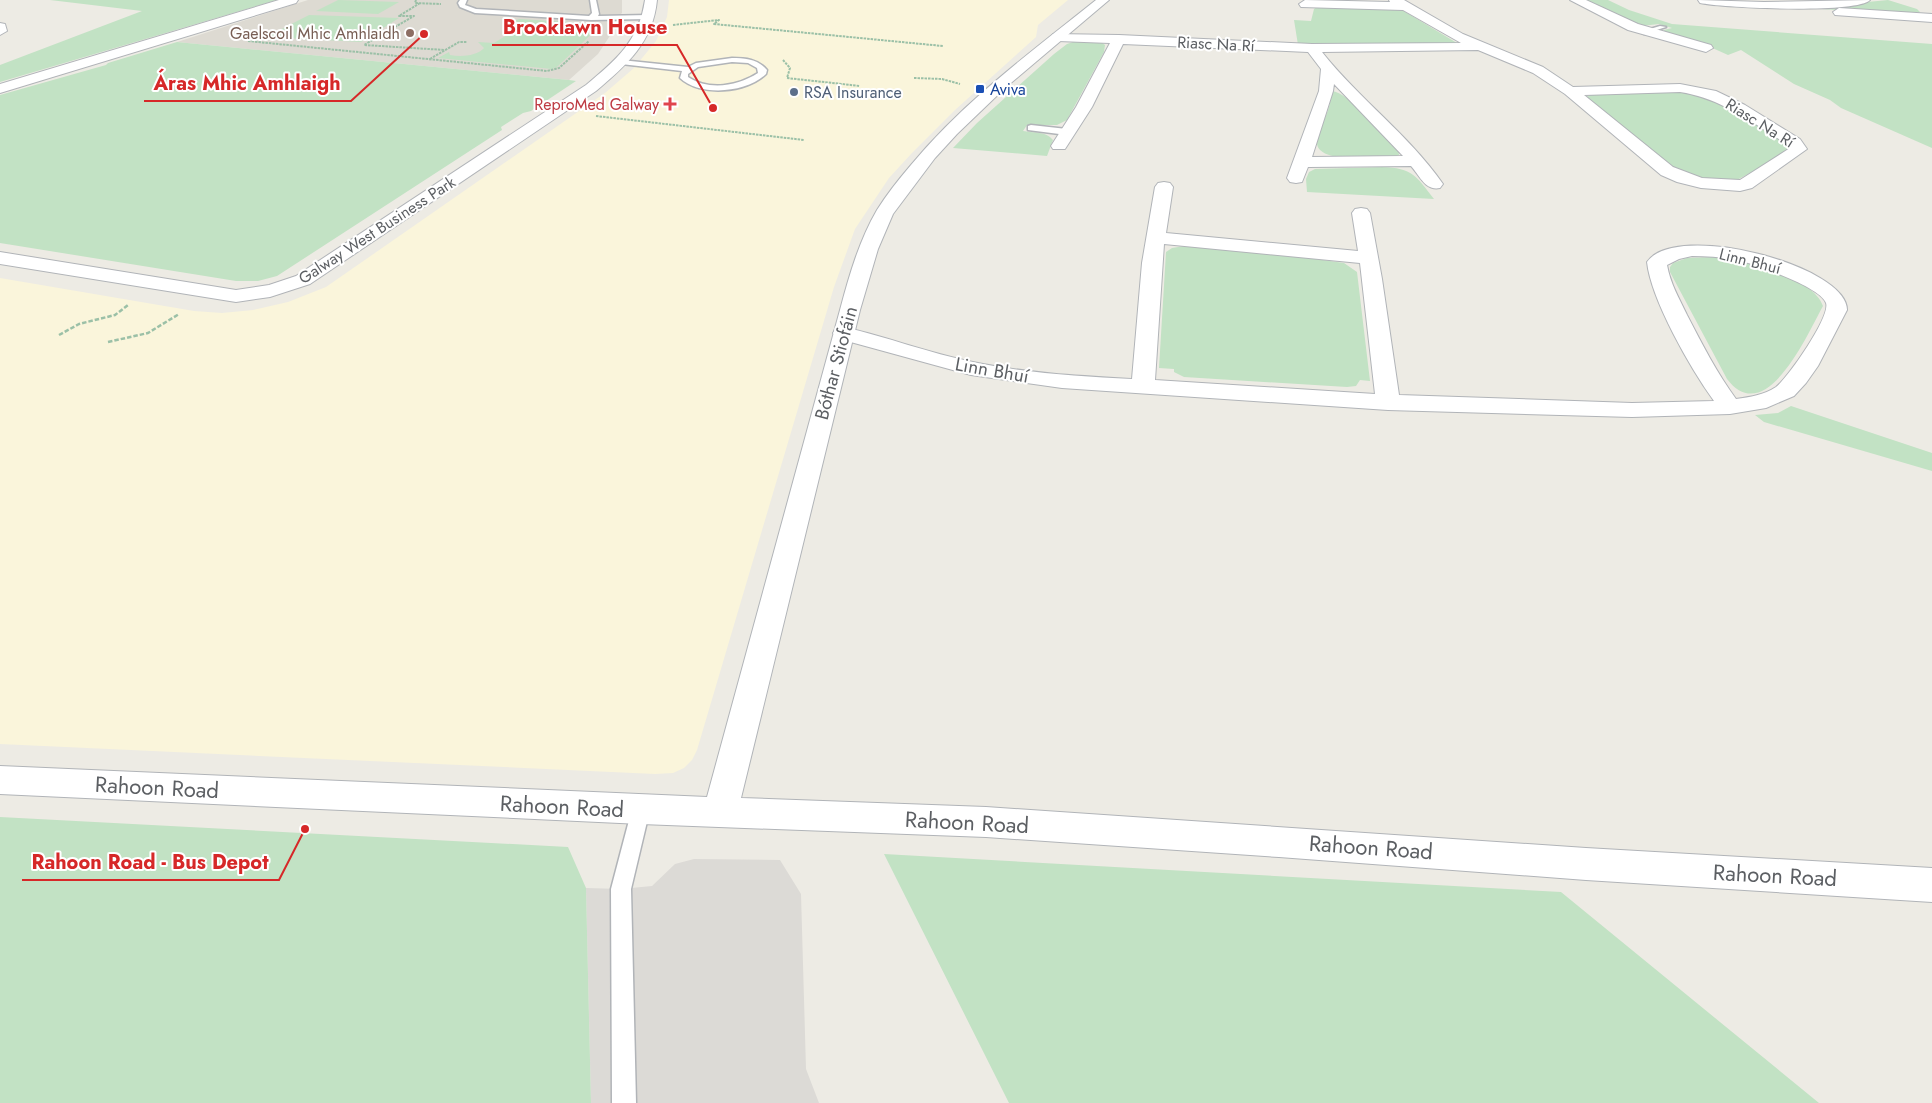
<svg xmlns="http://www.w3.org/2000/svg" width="1932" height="1103" font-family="Jost,sans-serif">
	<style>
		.commercial { fill: #faf5db }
		.industrial { fill: #dcdad6 }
		.education { fill: #dddad2 }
		.green { fill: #c2e2c4 }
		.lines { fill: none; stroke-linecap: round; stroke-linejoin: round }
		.service-casing { stroke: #b1b4b8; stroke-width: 3 }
		.minor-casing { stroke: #b1b4b8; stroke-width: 2 }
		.tertiary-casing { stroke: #b1b4b8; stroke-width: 2 }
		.path-far1 { stroke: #9bc0a7; stroke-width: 2; stroke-dasharray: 2.5 1; stroke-linecap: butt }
		.path { stroke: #9bc0a7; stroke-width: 2.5; stroke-dasharray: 4.5 2; stroke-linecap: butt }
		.service { fill: #fff; fill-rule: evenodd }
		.minor { fill: #fff; fill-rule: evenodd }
		.tertiary { fill: #fff; fill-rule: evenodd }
		.education-dot { fill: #8d6e63; stroke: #fff; stroke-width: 2 }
		.transit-dot { fill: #1a4fb4; stroke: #fff; stroke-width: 2 }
		.service-dot { fill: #5c6f8a; stroke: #fff; stroke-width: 2 }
		.health-dot { fill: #e0444e; stroke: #fff; stroke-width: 2 }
		.labels { text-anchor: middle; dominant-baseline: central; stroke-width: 4; stroke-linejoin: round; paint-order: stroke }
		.far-education-label { font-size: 16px; fill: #785e54; stroke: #fff; text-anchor: end }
		.far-street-label { font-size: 16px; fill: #5c5f63; stroke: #fff }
		.far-transit-label { font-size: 16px; fill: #164399; stroke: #fff; text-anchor: start }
		.far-service-label { font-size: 16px; fill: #4e5e75; stroke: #fff; text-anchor: start }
		.far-health-label { font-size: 16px; fill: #be3a42; stroke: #fff; text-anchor: end }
		.street-label { font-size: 19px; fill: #5c5f63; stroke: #fff }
		.near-street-label { font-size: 22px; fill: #5c5f63; stroke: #fff }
		.leader { fill: none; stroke: #d62828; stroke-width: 2 }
		.callout-dot { fill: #d62828; stroke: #fff; stroke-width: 2 }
		.callout-label { font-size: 20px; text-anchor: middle; font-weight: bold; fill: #d62828; stroke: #fff; stroke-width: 4; stroke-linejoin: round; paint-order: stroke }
	</style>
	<rect width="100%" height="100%" fill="#edebe4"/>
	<path class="commercial" d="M 669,0 L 1068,0 L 1038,25 L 1036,37 L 955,110 L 911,154 L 889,178 L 855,229 L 834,287 L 697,750 L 692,760 L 684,768 L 673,773 L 655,774 L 0,744 L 0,278 L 194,311 L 222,313 L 253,310 L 288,302 L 326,287 L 605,93 L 634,68 L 656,41 L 667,17 Z"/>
	<path class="industrial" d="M 694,859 L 780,860 L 801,894 L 806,1069 L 819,1103 L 591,1103 L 586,888 L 621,889 L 652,886 L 675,864 Z"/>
	<path class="education" d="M 308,0 L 622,0 L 622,13 L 610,24 L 617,25 L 598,54 L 569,80 L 177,42 Z"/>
	<path class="green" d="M 50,0 L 277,0 L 0,82 L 0,65 L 142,11 Z
		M 338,0 L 399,2 L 378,14 L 316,11 Z
		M 1583,0 L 1608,0 L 1629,10 L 1672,24 L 1932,44 L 1932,148 L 1841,108 L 1830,100 L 1794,84 L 1741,50 L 1728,55 L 1708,46 L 1663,33 L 1664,30 L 1672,28 L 1659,24 L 1641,26 Z
		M 1888,0 L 1917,9 L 1920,12 L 1900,14 L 1806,8 Z
		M 1317,7 L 1402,10 L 1457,43 L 1298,45 L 1294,20 L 1311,21 L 1314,9 Z
		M 309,15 L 399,18 L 361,42 L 266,37 Z
		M 519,19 L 602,24 L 557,67 L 552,69 L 438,58 L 449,52 L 450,55 C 461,57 477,56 484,48 L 478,42 L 494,43 L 525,24 L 511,23 Z
		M 1076,41 L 1101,42 L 1105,45 L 1104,52 L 1067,120 L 1057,125 L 1027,125 L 1023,131 C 1033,133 1046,131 1053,140 L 1047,156 L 953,148 L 977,123 L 1054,54 L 1067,44 Z
		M 177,42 L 569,80 L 576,81 L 531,111 L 523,113 L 501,127 L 502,130 L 277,276 L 258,281 L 236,281 L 0,243 L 0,95 L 106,65 L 108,63 Z
		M 1332,91 C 1348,92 1385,135 1398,147 L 1399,155 L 1394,157 C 1379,158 1314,165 1317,141 C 1320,124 1331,112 1331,93 Z
		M 1686,91 L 1710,97 L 1784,141 L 1789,148 L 1765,165 L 1735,181 L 1703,180 L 1673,169 L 1586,97 L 1592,94 Z
		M 1382,167 C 1413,168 1416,176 1434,199 L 1307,192 L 1306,179 L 1309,172 L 1315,169 Z
		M 1184,246 L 1266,252 L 1344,263 L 1357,272 L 1370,381 L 1360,380 L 1356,386 L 1347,387 L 1184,377 L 1174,372 L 1174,369 L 1159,368 L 1166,252 L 1172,248 Z
		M 1713,257 C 1741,259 1813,276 1823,306 C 1808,333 1766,430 1727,379 L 1670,272 L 1670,267 L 1673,263 L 1687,258 Z
		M 1791,406 L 1932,453 L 1932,471 L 1764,422 L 1755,415 L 1778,413 Z
		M 0,817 L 568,847 L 586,888 L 591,1103 L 0,1103 Z
		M 884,854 L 1561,892 L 1819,1103 L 1009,1103 Z"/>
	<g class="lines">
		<g class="service-casing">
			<path id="service" d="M 460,0 L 467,0 L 465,5 L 476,9 L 589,16 L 592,13 L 590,0 L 596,0 L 599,14 L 598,16 L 648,15 L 651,17 L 648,19 L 591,20 L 475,13 L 460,7 L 458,3 Z
				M 1660,26 L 1666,27 L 1644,34 L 1640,32 Z
				M 732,58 C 745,58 758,59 767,70 L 766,74 C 747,93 700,97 680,78 L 682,71 L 621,64 L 617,62 L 621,60 L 688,67 L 696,63 ZM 732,62 L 748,63 L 757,68 L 758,73 C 738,86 709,91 688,77 L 688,74 L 698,67 Z
				M 1031,125 L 1067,129 L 1071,132 L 1067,135 L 1028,130 L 1028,126 Z
				M 641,801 L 648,803 L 650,809 L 631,889 L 636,1103 L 612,1103 L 611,889 L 632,809 L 634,803 Z"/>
		</g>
		<g class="minor-casing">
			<path id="minor" d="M 645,0 L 657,0 C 653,42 627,65 596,91 L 310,284 L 270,297 L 236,302 L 0,264 L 0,252 L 236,290 L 269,285 L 296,276 L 586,85 C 616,60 639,41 645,0 Z
				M 1305,0 L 1390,2 L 1389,0 L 1404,0 L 1463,34 L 1543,67 L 1573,87 L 1680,84 L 1716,91 L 1745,105 L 1800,139 L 1807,149 L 1752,188 L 1740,191 L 1701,188 L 1677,182 L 1661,175 L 1565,94 L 1533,73 L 1478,50 L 1322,52 C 1359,99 1409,135 1443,184 L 1440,188 C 1425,191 1420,176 1411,166 L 1308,167 L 1302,182 L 1296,183 L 1290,182 L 1287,178 L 1319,91 L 1321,69 L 1308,52 L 1123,44 L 1092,107 L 1065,149 L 1053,149 L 1051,146 L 1076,107 L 1110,43 L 1058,41 L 1051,37 L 1053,34 L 1119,35 L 1312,44 L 1461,43 L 1403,10 L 1301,7 L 1299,4 ZM 1334,84 L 1403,156 L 1312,157 L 1333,91 ZM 1680,92 C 1713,97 1740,114 1768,132 C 1775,137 1784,141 1790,148 L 1740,180 L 1702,178 L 1673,167 L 1584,95 Z
				M 1570,0 L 1586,0 L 1638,24 L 1711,45 L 1713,48 L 1706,52 L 1628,30 Z
				M 1698,0 L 1764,2 L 1870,0 C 1857,14 1723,8 1700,3 Z
				M 1839,8 L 1932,14 L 1932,22 L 1835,15 L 1833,12 Z
				M 0,23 L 5,24 L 7,31 L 0,35 Z
				M 1164,182 L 1170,183 L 1173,187 L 1166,233 L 1358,251 L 1352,213 L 1355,209 L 1361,208 L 1367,209 L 1370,213 L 1382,279 L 1399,395 L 1632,403 L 1714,401 C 1691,369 1651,300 1647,262 C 1676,220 1848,266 1847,310 L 1818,366 L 1806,383 L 1794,396 L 1766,408 L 1730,414 L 1632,417 L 1388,410 L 1062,388 L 971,375 L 836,338 L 833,333 L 836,328 L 844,327 C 887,337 929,353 973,362 C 1025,373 1079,376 1132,379 L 1142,263 L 1155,187 L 1158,183 ZM 1164,244 L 1360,263 L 1375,394 L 1155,380 ZM 1692,256 C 1706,256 1720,257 1734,259 C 1751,263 1820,286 1826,303 C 1831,316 1788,378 1776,387 C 1764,395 1750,397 1736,399 C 1717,373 1702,344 1687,315 C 1679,298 1670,283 1667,265 L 1679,259 Z"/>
		</g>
		<g class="tertiary-casing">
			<path id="tertiary" d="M 279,0 L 298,0 L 296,3 L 0,93 L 0,84 Z
				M 1096,0 L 1109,0 L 1005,88 L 957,134 L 935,158 L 893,214 L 878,249 L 860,310 L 741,798 L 986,807 L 1586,848 L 1932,868 L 1932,902 L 1586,880 L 1279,857 L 986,837 L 641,824 L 0,794 L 0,766 L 707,797 L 840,310 C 849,276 859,241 877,210 C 887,194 899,179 911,165 C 964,101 1031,52 1096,0 Z"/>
		</g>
		<path class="path-far1" d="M 416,0 L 415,3 L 441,4
			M 420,3 L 399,16 L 414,16 L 364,45 L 445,50
			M 673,25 L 719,20 L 714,24 L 943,46
			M 248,41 L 547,71 L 559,68 L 589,41
			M 430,59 L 459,42 L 467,42
			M 783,60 L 790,68 L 787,78
			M 787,78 L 860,86
			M 914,78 L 942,79 L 960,84
			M 596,116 L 804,140"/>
		<path class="path" d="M 59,335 L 79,324 L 115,315 L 128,305
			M 108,342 L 148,333 L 179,314"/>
		<use href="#service" class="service"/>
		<use href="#minor" class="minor"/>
		<use href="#tertiary" class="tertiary"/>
	</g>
	<circle class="education-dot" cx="410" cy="33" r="5"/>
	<rect class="transit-dot" x="975" y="84" width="10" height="10" rx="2.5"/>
	<circle class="service-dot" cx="794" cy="92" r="5"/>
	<path class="health-dot" d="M667.5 96.5h5v5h5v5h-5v5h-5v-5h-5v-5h5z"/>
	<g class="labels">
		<g class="far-education-label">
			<text x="400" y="33">Gaelscoil Mhic Amhlaidh</text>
		</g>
		<g class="far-street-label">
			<text transform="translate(1216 44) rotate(3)">Riasc Na Rí</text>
			<text transform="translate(1760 123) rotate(32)">Riasc Na Rí</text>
			<text transform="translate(377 230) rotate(-33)">Galway West Business Park</text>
			<text transform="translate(1750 261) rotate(14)">Linn Bhuí</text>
		</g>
		<g class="far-transit-label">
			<text x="990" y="89">Aviva</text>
		</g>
		<g class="far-service-label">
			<text x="804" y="92">RSA Insurance</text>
		</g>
		<g class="far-health-label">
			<text x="659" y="104">ReproMed Galway</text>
		</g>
		<g class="street-label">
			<text transform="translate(836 363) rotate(-75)">Bóthar Stiofáin</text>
			<text transform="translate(992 370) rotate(10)">Linn Bhuí</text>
		</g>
		<g class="near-street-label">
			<text transform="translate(157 787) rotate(3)">Rahoon Road</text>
			<text transform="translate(562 806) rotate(3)">Rahoon Road</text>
			<text transform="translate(967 822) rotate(3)">Rahoon Road</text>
			<text transform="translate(1371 847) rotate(4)">Rahoon Road</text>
			<text transform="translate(1775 875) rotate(3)">Rahoon Road</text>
		</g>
	</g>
	<path class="leader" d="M713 108L677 45H492M424 34L351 101H144M305 829L279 880H22"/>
	<g class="callout-dot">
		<circle cx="713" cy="108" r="5"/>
		<circle cx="424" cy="34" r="5"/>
		<circle cx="305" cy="829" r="5"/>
	</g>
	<g class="callout-label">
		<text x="585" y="34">Brooklawn House</text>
		<text x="247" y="90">Áras Mhic Amhlaigh</text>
		<text x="150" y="869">Rahoon Road - Bus Depot</text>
	</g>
</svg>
